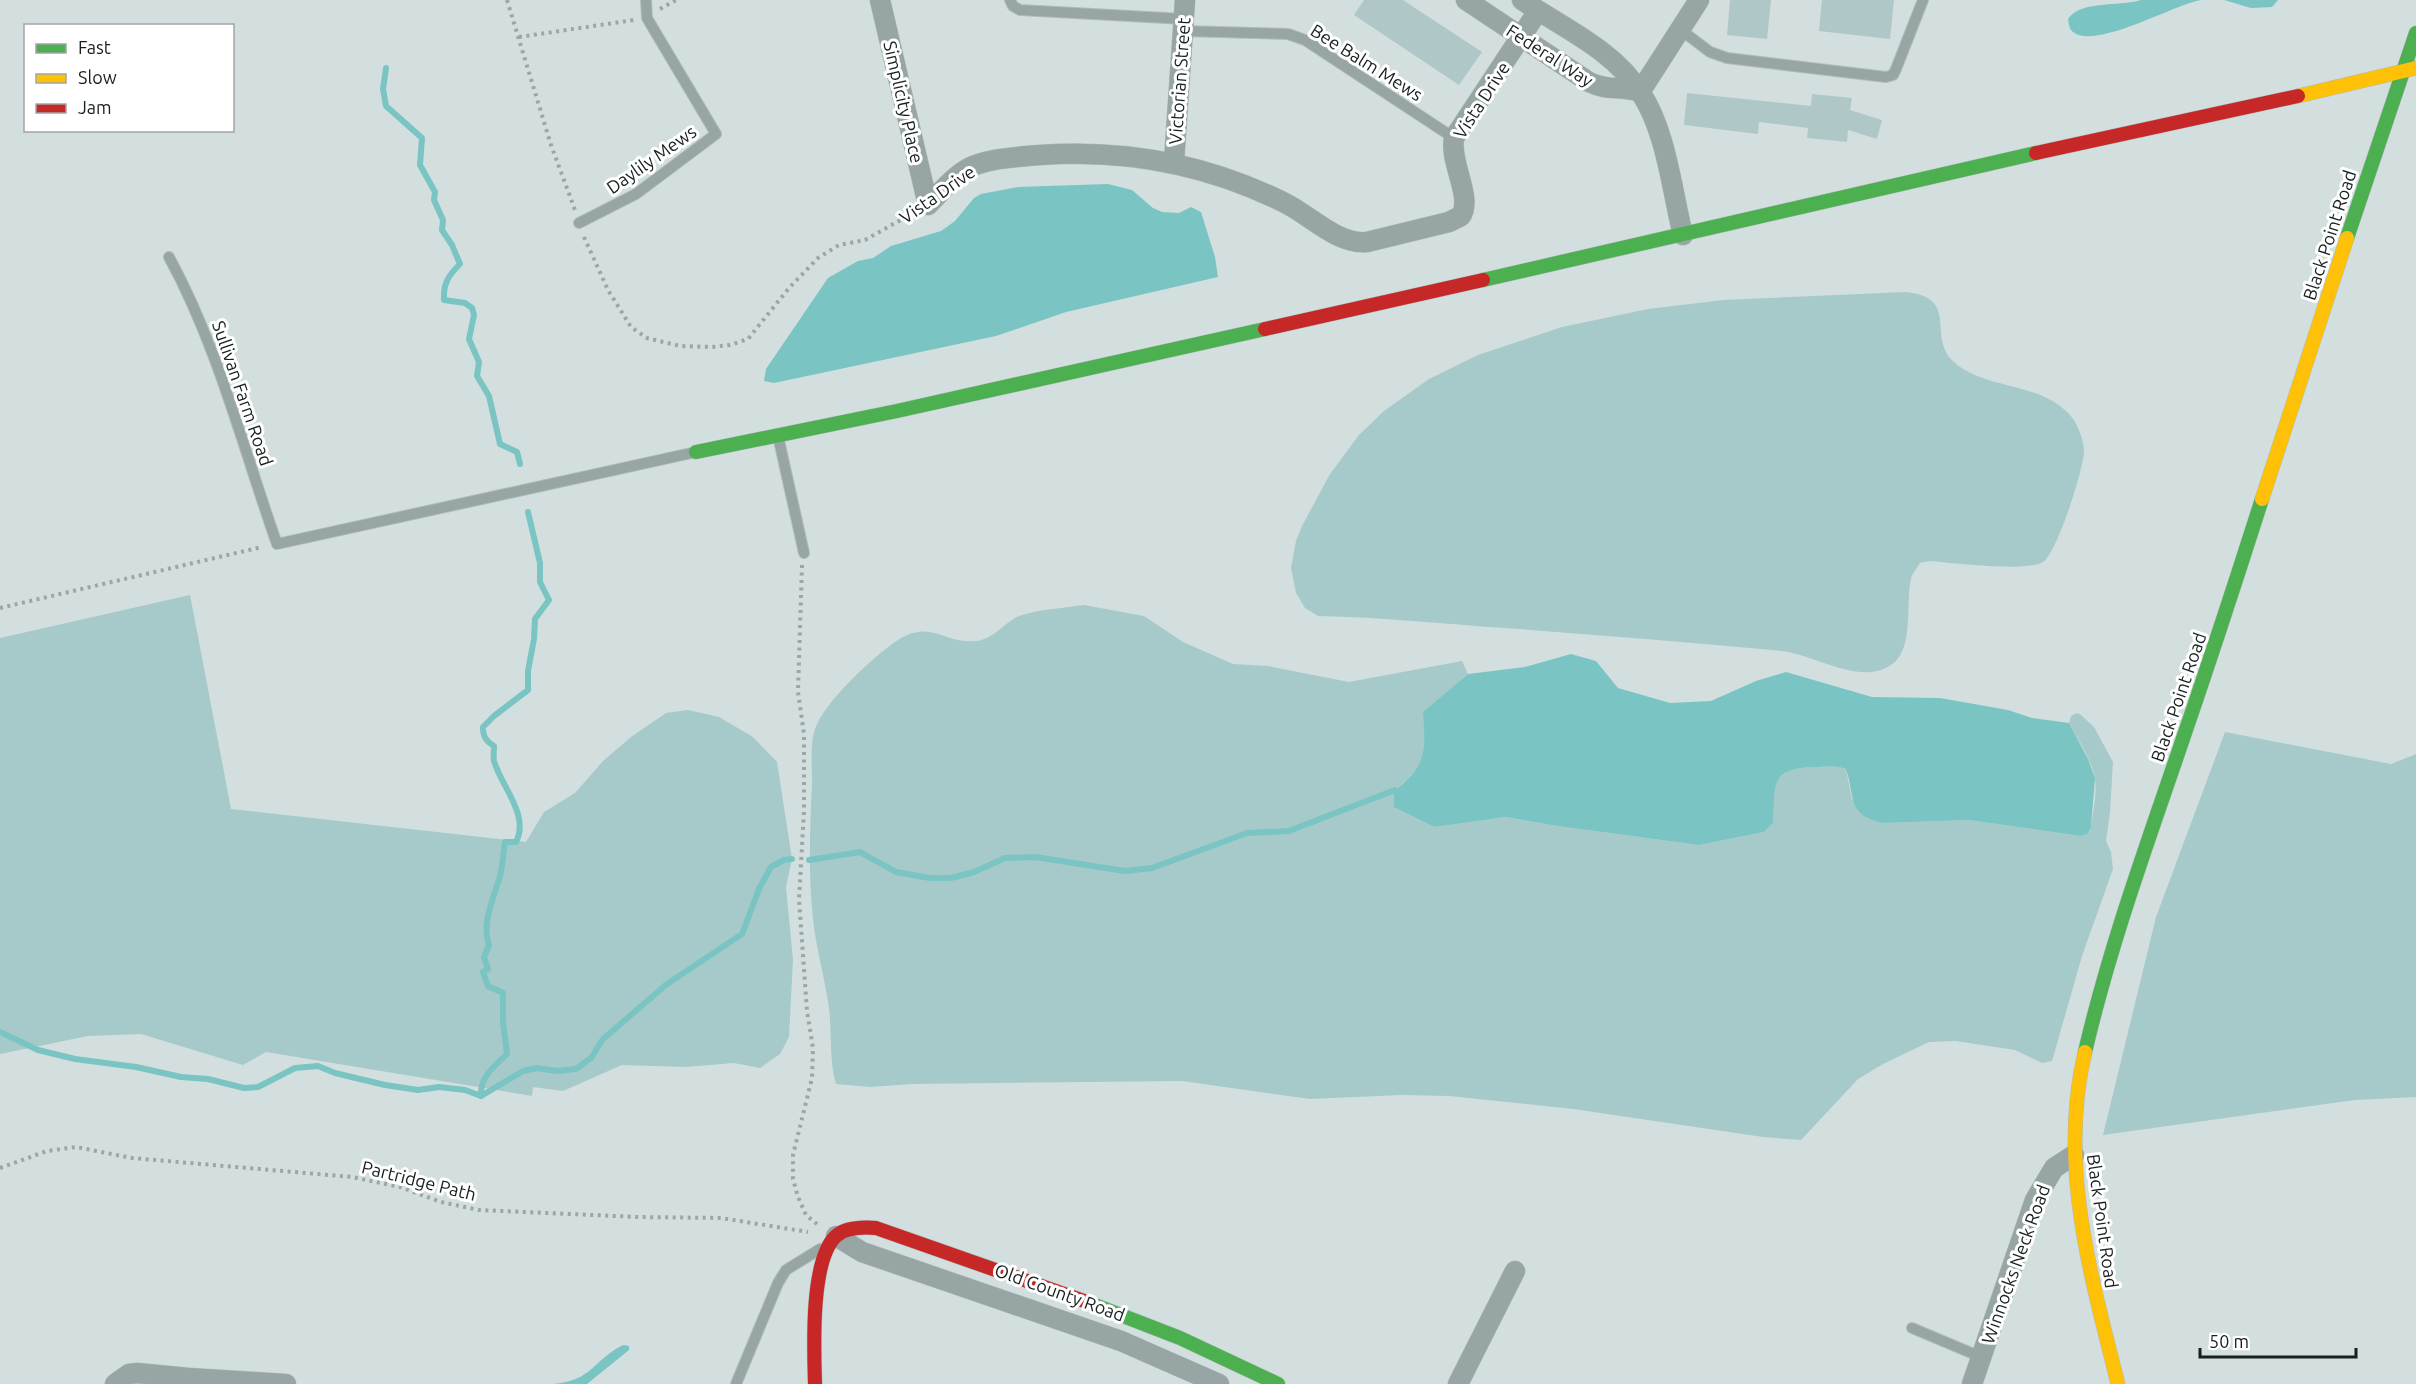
<svg xmlns="http://www.w3.org/2000/svg" width="2416" height="1384" font-family="Ubuntu,sans-serif">
	<style>
		.green { fill: #a6cac9 }
		.water { fill: #7ac4c3 }
		.lines { fill: none; stroke-linecap: round; stroke-linejoin: round }
		.stream { stroke: #7ac4c3; stroke-width: 6 }
		.building { fill: #afc8c7 }
		.lane-casing { stroke: #b1bcbb; stroke-width: 12 }
		.street-casing { stroke: #b1bcbb; stroke-width: 21 }
		.fast-casing { stroke: #b1bcbb; stroke-width: 15 }
		.slow-casing { stroke: #b1bcbb; stroke-width: 15 }
		.jam-casing { stroke: #b1bcbb; stroke-width: 15 }
		.path { stroke: #9ba6a6; stroke-width: 4; stroke-dasharray: 3 4.5; stroke-linecap: butt }
		.lane { stroke: #98a5a5; stroke-width: 10 }
		.street { stroke: #98a5a5; stroke-width: 20 }
		.fast { stroke: #4caf50; stroke-width: 14 }
		.slow { stroke: #ffc107; stroke-width: 14 }
		.jam { stroke: #c62828; stroke-width: 14 }
		.labels { text-anchor: middle; dominant-baseline: central; stroke-width: 6; stroke-linejoin: round; paint-order: stroke }
		.street-label { font-size: 18px; fill: #171f1f; stroke: #fff }
	</style>
	<rect width="100%" height="100%" fill="#d2dfde"/>
	<path class="green" d="M 1906,292 C 1961,298 1926,337 1954,362 C 1985,390 2037,381 2069,414 C 2077,422 2084,440 2084,451 C 2084,468 2057,553 2043,562 C 2025,572 1954,563 1930,561 L 1920,563 C 1917,568 1912,574 1911,579 C 1905,603 1915,649 1891,665 C 1861,686 1815,655 1782,651 C 1689,642 1597,635 1505,628 C 1443,624 1381,617 1318,616 L 1305,608 L 1296,593 L 1291,568 L 1296,541 L 1302,526 L 1330,474 L 1359,435 L 1384,411 L 1429,379 L 1478,355 L 1562,327 L 1648,309 L 1723,300 Z
		M 190,595 L 231,809 L 526,842 L 544,812 L 575,793 L 603,761 L 631,737 L 666,713 L 688,710 L 719,717 L 753,737 L 777,762 L 792,859 L 786,887 L 793,960 L 789,1037 L 780,1054 L 760,1068 L 734,1063 L 686,1067 L 622,1065 L 563,1091 L 533,1087 L 532,1096 L 266,1052 L 243,1065 L 141,1034 L 88,1036 L 0,1054 L 0,638 Z
		M 1084,605 L 1144,616 L 1183,642 L 1233,664 L 1268,666 L 1349,682 L 1462,661 L 1468,674 L 1424,712 C 1427,754 1427,763 1394,791 L 1435,827 L 1506,817 L 1557,826 L 1699,845 L 1764,832 L 1773,823 C 1776,785 1768,769 1814,767 C 1826,767 1835,765 1846,769 L 1852,799 L 1884,823 L 1969,820 L 2080,836 L 2091,827 C 2093,812 2097,795 2095,779 C 2092,760 2078,740 2069,723 L 2071,716 L 2077,713 L 2081,715 L 2094,727 L 2113,762 L 2110,812 L 2106,841 L 2111,852 L 2113,869 L 2082,956 L 2052,1061 L 2042,1063 L 2015,1050 L 1956,1041 L 1929,1042 L 1883,1064 L 1858,1079 L 1801,1140 L 1763,1137 L 1573,1109 L 1449,1096 L 1402,1095 L 1310,1099 L 1182,1081 L 913,1084 L 870,1087 L 836,1084 C 829,1061 832,1033 829,1008 C 825,978 816,949 813,919 C 808,873 810,828 812,783 C 812,768 810,742 815,729 C 824,702 874,656 898,640 C 932,619 943,644 975,641 C 995,640 1005,620 1022,615 C 1042,609 1064,608 1084,605 Z
		M 2225,732 L 2391,764 L 2416,754 L 2416,1097 L 2355,1100 L 2103,1135 L 2156,917 Z"/>
	<path class="water" d="M 2141,0 L 2201,0 C 2175,4 2096,50 2073,32 C 2069,29 2069,24 2068,19 C 2081,0 2118,7 2141,0 Z
		M 2224,0 L 2278,0 L 2272,7 L 2251,8 Z
		M 1108,184 L 1132,190 L 1153,208 L 1162,212 L 1179,213 L 1191,207 L 1201,212 L 1215,257 L 1218,277 L 1066,312 L 996,336 L 774,383 L 764,381 L 766,369 L 828,278 L 858,261 L 873,258 L 891,246 L 941,231 L 955,221 L 974,198 L 981,194 L 1018,187 Z
		M 1571,654 L 1596,661 L 1618,688 L 1670,703 L 1711,701 L 1756,681 L 1786,672 L 1872,697 L 1940,698 L 2008,710 L 2032,718 L 2069,723 L 2088,759 L 2095,778 L 2091,827 L 2087,834 L 2080,836 L 1969,820 L 1884,823 C 1846,815 1856,799 1846,769 C 1835,765 1826,767 1814,767 C 1768,769 1776,785 1773,823 L 1764,832 L 1699,845 L 1557,826 L 1506,817 L 1435,827 L 1394,807 L 1394,791 C 1427,765 1426,752 1423,712 L 1468,674 L 1525,667 Z
		M 623,1345 L 629,1346 L 629,1350 L 587,1384 L 554,1384 C 593,1380 592,1361 623,1345 Z"/>
	<g class="lines">
		<path class="stream" d="M 386,68 L 383,89 L 386,106 L 422,138 L 420,165 L 435,192 L 434,200 L 443,220 L 442,230 L 452,245 L 460,264 C 449,275 443,283 444,300 L 465,303 L 472,308 L 474,315 L 469,339 L 479,362 L 477,376 L 489,396 L 500,444 L 517,452 L 520,464
			M 809,860 L 860,852 L 896,872 L 930,878 L 951,878 L 974,872 L 1005,858 L 1035,857 L 1125,871 L 1152,868 L 1247,833 L 1289,831 L 1395,790
			M 0,1032 L 38,1050 L 75,1059 L 136,1067 L 181,1077 L 208,1079 L 244,1088 L 258,1087 L 295,1068 L 318,1066 L 335,1073 L 385,1085 L 418,1090 L 439,1087 L 465,1090 L 481,1096 L 523,1071 L 537,1068 L 557,1071 L 576,1069 L 591,1058 L 603,1039 L 667,984 L 742,934 L 759,889 L 771,867 L 784,860 L 792,859
			M 481,1096 C 480,1076 494,1067 507,1054 L 503,1023 L 503,993 L 488,986 L 483,972 L 488,969 L 484,957 L 489,945 C 481,924 494,897 500,876 C 503,865 503,853 505,842 L 516,842 C 530,815 501,786 494,761 C 493,757 494,751 494,746 C 486,741 483,737 483,727 L 494,716 L 528,690 L 528,671 L 534,639 L 535,619 L 549,600 L 540,582 L 540,563 L 528,512"/>
	</g>
	<path class="building" d="M 1364,0 L 1403,0 L 1482,52 L 1459,85 L 1354,15 Z
		M 1730,0 L 1771,0 L 1767,39 L 1727,35 Z
		M 1822,0 L 1894,0 L 1890,39 L 1819,31 Z
		M 1687,93 L 1811,106 L 1812,94 L 1852,98 L 1850,110 L 1882,120 L 1877,139 L 1848,130 L 1847,142 L 1807,138 L 1808,128 L 1759,122 L 1758,134 L 1684,125 Z"/>
	<g class="lines">
		<g class="lane-casing">
			<path id="lane" d="M 1010,0 L 1013,6 L 1020,10 L 1184,19
				M 1681,30 L 1710,52 L 1727,58 L 1886,77 L 1893,75 L 1896,69 L 1923,0
				M 1183,31 L 1288,34 L 1305,40 L 1454,138
				M 579,223 L 636,194 L 716,134 L 647,18 L 646,0
				M 169,257 C 218,347 243,448 277,544 L 696,452
				M 778,436 L 804,553
				M 1912,1328 L 1981,1357
				M 736,1384 L 778,1283 L 786,1270 L 820,1249"/>
		</g>
		<g class="street-casing">
			<path id="street" d="M 880,0 L 928,205
				M 1466,0 L 1589,82 C 1606,91 1623,86 1640,92 C 1614,50 1563,28 1522,0
				M 1174,162 L 1185,0
				M 928,205 C 941,192 956,173 973,166 C 993,158 1018,157 1040,155 C 1125,149 1206,164 1283,202 C 1309,214 1337,245 1367,242 L 1449,222 L 1461,216 C 1473,197 1449,162 1454,138 L 1538,11
				M 1683,235 C 1672,191 1666,129 1640,92 L 1699,0
				M 836,1236 L 862,1252 L 1121,1341 L 1219,1384
				M 115,1384 L 129,1374 L 137,1373 L 189,1378 L 286,1384
				M 1458,1384 L 1515,1271
				M 1972,1384 L 2035,1200 L 2054,1168 L 2074,1155"/>
		</g>
		<g class="fast-casing">
			<path id="fast" d="M 2347,238 L 2416,33
				M 1483,280 L 2036,153
				M 696,452 L 897,411 L 1265,329
				M 2085,1052 C 2108,953 2142,858 2175,762 C 2205,675 2234,587 2262,499
				M 1087,1302 L 1180,1338 L 1278,1384"/>
		</g>
		<g class="slow-casing">
			<path id="slow" d="M 2298,96 L 2416,68
				M 2262,499 L 2347,238
				M 2085,1052 C 2058,1164 2091,1276 2118,1384"/>
		</g>
		<g class="jam-casing">
			<path id="jam" d="M 2036,153 L 2298,96
				M 1265,329 L 1483,280
				M 815,1384 C 814,1350 810,1260 836,1236 C 846,1227 863,1227 876,1228 L 1087,1302"/>
		</g>
		<path class="path" d="M 507,0 L 551,145 L 575,210
			M 660,9 L 676,0
			M 519,37 L 634,20
			M 584,237 L 608,290 L 631,327 L 647,338 L 680,346 L 712,347 L 730,345 L 748,339 L 789,288 L 818,258 L 839,245 L 865,240 L 913,213
			M 802,565 L 798,692 L 804,734 L 804,811 L 799,899 L 807,1011 L 813,1048 L 812,1078 L 793,1155 L 793,1179 L 798,1197 L 806,1215 L 817,1224
			M 0,608 L 262,547
			M 0,1168 L 47,1151 L 76,1147 L 132,1158 L 352,1177 L 400,1187 L 441,1202 L 479,1210 L 638,1217 L 721,1218 L 808,1232"/>
		<use href="#lane" class="lane"/>
		<use href="#street" class="street"/>
		<use href="#fast" class="fast"/>
		<use href="#slow" class="slow"/>
		<use href="#jam" class="jam"/>
	</g>
	<g class="labels">
		<g class="street-label">
			<text transform="translate(1550 55) rotate(33)">Federal Way</text>
			<text transform="translate(1367 62) rotate(32)">Bee Balm Mews</text>
			<text transform="translate(1179 81) rotate(-86)">Victorian Street</text>
			<text transform="translate(1481 100) rotate(-57)">Vista Drive</text>
			<text transform="translate(904 102) rotate(77)">Simplicity Place</text>
			<text transform="translate(651 159) rotate(-35)">Daylily Mews</text>
			<text transform="translate(937 194) rotate(-35)">Vista Drive</text>
			<text transform="translate(2329 235) rotate(-72)">Black Point Road</text>
			<text transform="translate(243 393) rotate(71)">Sullivan Farm Road</text>
			<text transform="translate(2178 697) rotate(-71)">Black Point Road</text>
			<text transform="translate(419 1180) rotate(14)">Partridge Path</text>
			<text transform="translate(2103 1221) rotate(82)">Black Point Road</text>
			<text transform="translate(2015 1264) rotate(-70)">Winnocks Neck Road</text>
			<text transform="translate(1060 1292) rotate(20)">Old County Road</text>
		</g>
	</g>
	<rect x="24" y="24" width="210" height="108" fill="#ffffff" stroke="#a2a5a5" stroke-width="1.5"/>
	<rect x="36" y="44" width="30" height="9" fill="#4caf50" stroke="#a2a5a5" stroke-width="1.5"/>
	<text x="78" y="54" font-size="18" fill="#171f1f">Fast</text>
	<rect x="36" y="74" width="30" height="9" fill="#ffc107" stroke="#a2a5a5" stroke-width="1.5"/>
	<text x="78" y="84" font-size="18" fill="#171f1f">Slow</text>
	<rect x="36" y="104" width="30" height="9" fill="#c62828" stroke="#a2a5a5" stroke-width="1.5"/>
	<text x="78" y="114" font-size="18" fill="#171f1f">Jam</text>
	<path d="M2200 1348v9h156v-9" fill="none" stroke="#171f1f" stroke-width="3"/>
	<text x="2209" y="1348" font-size="18" fill="#171f1f" stroke="#ffffff" stroke-width="4.5" paint-order="stroke">50 m</text>
</svg>
